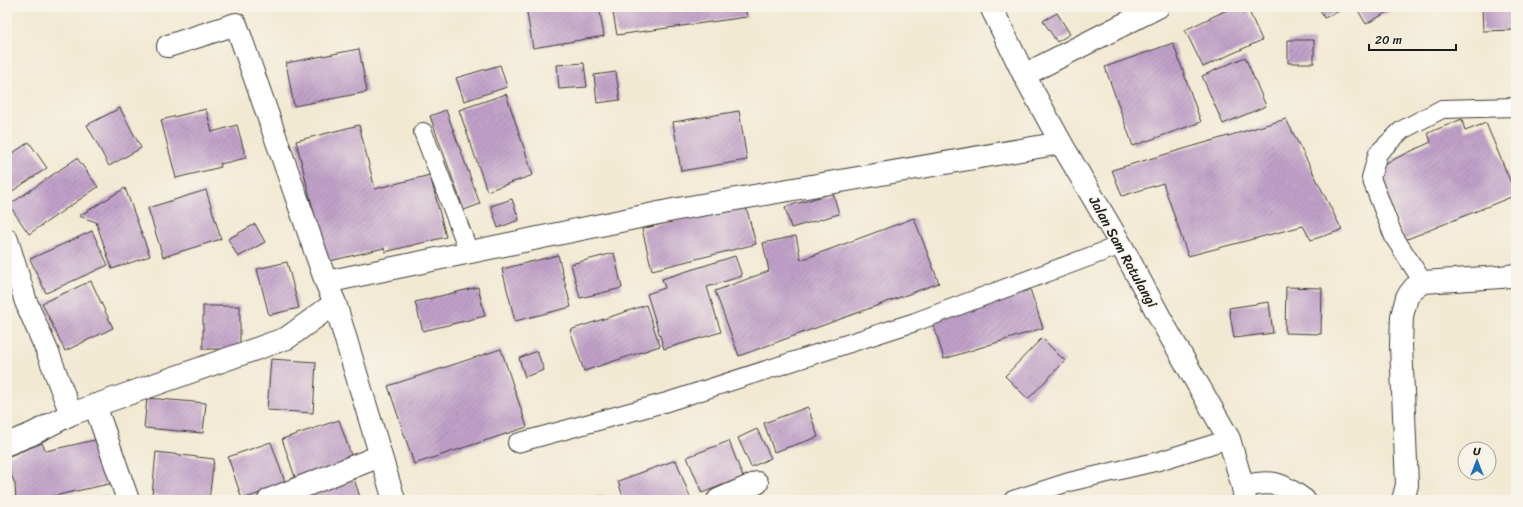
<svg xmlns="http://www.w3.org/2000/svg" width="1523" height="507" font-family="Sriracha,sans-serif">
	<style>
		.building { fill: url(#building-hatch) }
		.lines { fill: none; stroke-linecap: round; stroke-linejoin: round }
		.service-casing { stroke: #3c3b37; stroke-width: 20 }
		.minor-casing { stroke: #3c3b37; stroke-width: 24 }
		.trunk-casing { stroke: #3c3b37; stroke-width: 24 }
		.service { stroke: #fff; stroke-width: 18 }
		.minor { stroke: #fff; stroke-width: 22 }
		.trunk { stroke: #fff; stroke-width: 22 }
		.labels { text-anchor: middle; dominant-baseline: central; stroke-width: 3; stroke-linejoin: round; paint-order: stroke }
		.street-label { font-size: 14px; fill: #1c1c1c; stroke: #f7f3e8 }
	</style>
	<defs>
		<pattern id="building-hatch" width="6" height="6" patternUnits="userSpaceOnUse"><rect width="6" height="6" fill="#c1a0c9"/><path d="M-1 1l2-2M0 6l6-6M5 7l2-2" fill="none" stroke="#9c82a2"/></pattern>
	</defs>
	<rect width="100%" height="100%" fill="#f7f3e8"/>
	<filter id="ink" filterUnits="userSpaceOnUse"><feTurbulence type="fractalNoise" baseFrequency=".025" numOctaves="2"/><feDisplacementMap in="SourceGraphic" scale="8" xChannelSelector="R" yChannelSelector="G"/><feConvolveMatrix kernelMatrix="1 2 1 2 8 2 1 2 1" color-interpolation-filters="sRGB"/></filter>
	<filter id="wash" filterUnits="userSpaceOnUse"><feTurbulence type="fractalNoise" baseFrequency=".012" numOctaves="4" result="noise"/><feDisplacementMap in="SourceGraphic" scale="16" xChannelSelector="R" yChannelSelector="G"/><feGaussianBlur stdDeviation="0.9" result="paint"/><feColorMatrix in="noise" values="0 0 0 0 0 0 0 0 0 0 0 0 0 0 0 0 0 1.4 0 .05"/><feComposite in="paint" operator="in"/></filter>
	<g filter="url(#wash)">
		<rect width="100%" height="100%" fill="#f2e9d3"/>
		<g id="blocks">
			<path class="building" d="M 526,7 L 599,7 L 604,36 L 533,48 Z
				M 612,7 L 745,7 L 747,17 L 617,35 Z
				M 1233,7 L 1247,7 L 1262,40 L 1203,67 L 1185,30 Z
				M 1319,7 L 1348,7 L 1324,18 Z
				M 1356,7 L 1397,7 L 1366,24 Z
				M 1482,7 L 1516,7 L 1516,30 L 1483,31 Z
				M 1057,13 L 1070,34 L 1057,42 L 1043,21 Z
				M 1288,40 L 1314,40 L 1314,63 L 1288,63 Z
				M 1173,43 L 1201,122 L 1133,146 L 1105,67 Z
				M 359,49 L 367,92 L 294,106 L 286,63 Z
				M 1245,57 L 1266,106 L 1223,124 L 1202,76 Z
				M 584,63 L 587,87 L 559,89 L 557,65 Z
				M 500,65 L 507,87 L 464,101 L 456,78 Z
				M 616,72 L 620,100 L 597,103 L 594,75 Z
				M 506,94 L 533,175 L 487,191 L 459,110 Z
				M 120,108 L 141,148 L 109,166 L 87,125 Z
				M 206,109 L 212,132 L 237,125 L 246,158 L 220,164 L 221,167 L 176,178 L 161,120 Z
				M 446,110 L 480,204 L 464,210 L 430,116 Z
				M 739,111 L 747,160 L 681,171 L 673,122 Z
				M 1286,119 L 1342,230 L 1311,240 L 1303,226 L 1188,256 L 1163,183 L 1122,196 L 1112,170 Z
				M 1462,119 L 1465,131 L 1486,123 L 1516,195 L 1405,240 L 1375,168 L 1431,142 L 1428,133 Z
				M 359,125 L 375,189 L 430,175 L 446,237 L 385,252 L 384,248 L 326,262 L 296,141 Z
				M 29,142 L 47,168 L 8,194 L 7,157 Z
				M 77,158 L 98,187 L 29,234 L 9,205 Z
				M 125,188 L 150,256 L 112,269 L 96,222 L 79,216 Z
				M 206,190 L 221,239 L 163,257 L 148,208 Z
				M 833,193 L 839,214 L 791,228 L 785,207 Z
				M 512,199 L 519,220 L 498,228 L 491,206 Z
				M 745,203 L 756,244 L 652,270 L 642,229 Z
				M 914,218 L 939,283 L 739,356 L 715,291 L 769,271 L 763,243 L 796,236 L 801,260 Z
				M 255,224 L 265,242 L 238,257 L 228,239 Z
				M 92,231 L 108,265 L 46,293 L 30,259 Z
				M 614,253 L 622,288 L 580,298 L 571,264 Z
				M 558,255 L 571,307 L 515,321 L 502,269 Z
				M 735,256 L 742,276 L 707,287 L 721,332 L 664,349 L 647,294 L 665,288 L 662,279 Z
				M 287,262 L 299,308 L 269,315 L 257,269 Z
				M 91,281 L 113,328 L 65,351 L 42,303 Z
				M 478,287 L 485,316 L 423,331 L 415,302 Z
				M 1286,287 L 1322,288 L 1321,334 L 1285,333 Z
				M 1030,289 L 1043,328 L 944,359 L 932,320 Z
				M 1269,302 L 1273,333 L 1234,338 L 1229,308 Z
				M 646,305 L 660,346 L 584,371 L 570,330 Z
				M 203,306 L 240,306 L 240,349 L 203,349 Z
				M 1042,338 L 1065,361 L 1028,399 L 1005,376 Z
				M 501,349 L 527,427 L 414,464 L 388,386 Z
				M 537,351 L 544,370 L 525,377 L 519,358 Z
				M 271,359 L 316,362 L 313,413 L 267,410 Z
				M 147,398 L 206,403 L 203,433 L 144,428 Z
				M 808,407 L 818,437 L 774,452 L 764,423 Z
				M 339,420 L 353,461 L 296,480 L 282,439 Z
				M 757,429 L 771,458 L 751,467 L 738,438 Z
				M 99,439 L 118,482 L 35,500 L 16,500 L 15,484 L 7,464 L 7,457 L 42,443 L 46,451 Z
				M 729,441 L 743,477 L 702,493 L 687,457 Z
				M 271,442 L 286,485 L 242,499 L 228,457 Z
				M 156,452 L 214,459 L 209,500 L 152,495 Z
				M 676,460 L 691,500 L 624,500 L 618,481 Z
				M 353,476 L 361,500 L 303,500 L 301,494 Z
				M 106,496 L 107,500 L 91,500 L 91,499 Z
				M 602,496 L 603,500 L 589,500 L 589,499 Z"/>
		</g>
	</g>
	<g filter="url(#ink)">
		<use href="#blocks" fill-opacity="0" stroke="#3c3b37" stroke-width="1"/>
		<g class="lines">
			<g class="service-casing">
				<path id="service" d="M 423,132 L 469,252
					M 1423,282 L 1394,237 L 1371,178 L 1378,153 L 1402,130 L 1442,109 L 1516,107
					M 517,443 L 667,402 L 915,322 L 1121,245
					M 1013,500 L 1069,482 L 1159,461 L 1229,439"/>
			</g>
			<g class="minor-casing">
				<path id="minor" d="M 168,46 L 236,24 L 326,282 L 335,303 L 394,500
					M 1024,75 L 1158,7
					M 7,240 L 26,302 L 48,353 L 71,414
					M 326,282 L 678,209 L 1061,143
					M 95,405 L 128,500
					M 7,444 L 32,434 L 71,414 L 287,338 L 335,303
					M 1243,487 C 1272,479 1281,483 1304,500
					M 269,500 L 380,456
					M 718,500 L 757,483
					M 1403,500 L 1407,485 L 1401,345 L 1402,316 L 1407,297 L 1414,288 L 1423,282 L 1501,277 L 1516,275"/>
			</g>
			<g class="trunk-casing">
				<path id="trunk" d="M 991,7 L 1024,75 L 1061,143 L 1121,245 L 1164,325 L 1229,439 L 1243,487 L 1245,500"/>
			</g>
			<use href="#service" class="service"/>
			<use href="#minor" class="minor"/>
			<use href="#trunk" class="trunk"/>
		</g>
	</g>
	<g class="labels">
		<g class="street-label">
			<text transform="translate(1123 252) rotate(61)">Jalan Sam Ratulangi</text>
		</g>
	</g>
	<rect width="1523" height="507" fill="none" stroke="#f7f3e8" stroke-width="24"/>
	<g transform="translate(1477 461)"><circle r="19" fill="#f7f3e8" stroke="#9f9d96"/>
	<path d="M0-3L7 15L0 10L-7 15Z" fill="#1f6fb2"/>
	<text y="-6" font-size="11" font-weight="bold" text-anchor="middle" fill="#1c1c1c">U</text>
	</g>
	<path d="M1369 44v6h87v-6" fill="none" stroke="#1c1c1c" stroke-width="2"/>
	<text x="1375" y="44" font-size="12" fill="#1c1c1c" stroke="#f7f3e8" stroke-width="3" paint-order="stroke">20 m</text>
</svg>
